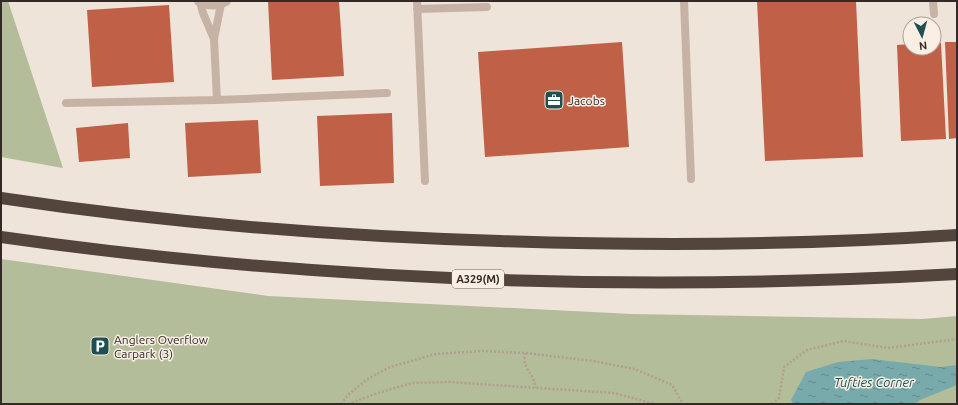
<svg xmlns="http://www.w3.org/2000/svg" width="958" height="405" font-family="Ubuntu,sans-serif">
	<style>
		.green { fill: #b3bd9a }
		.water { fill: url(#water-ripples) }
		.building { fill: #bf6047 }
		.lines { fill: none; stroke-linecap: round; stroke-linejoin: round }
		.path { stroke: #b29d90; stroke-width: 2.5; stroke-dasharray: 2 2; stroke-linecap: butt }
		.service { stroke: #c7b3a6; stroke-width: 8 }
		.minor { stroke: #c7b3a6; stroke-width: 10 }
		.motorway { stroke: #53443e; stroke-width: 12 }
		.labels { text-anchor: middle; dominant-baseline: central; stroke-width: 3; stroke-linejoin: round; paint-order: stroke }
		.shield { fill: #f8eee4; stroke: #6e655f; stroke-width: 1 }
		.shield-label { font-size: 11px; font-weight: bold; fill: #332a26 }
		.poi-label { font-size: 12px; fill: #332a26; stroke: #f8eee4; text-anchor: start }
		.water-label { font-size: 13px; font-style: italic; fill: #1e5052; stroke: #f8eee4 }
	</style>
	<defs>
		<pattern id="water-ripples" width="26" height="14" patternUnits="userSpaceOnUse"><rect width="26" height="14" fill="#79aaab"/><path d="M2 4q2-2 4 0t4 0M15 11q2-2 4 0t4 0" fill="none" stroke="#648b8b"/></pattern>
	</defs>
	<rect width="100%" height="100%" fill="#efe4d9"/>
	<path class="green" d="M 1,1 L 8,1 L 63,168 L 1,157 Z
		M 1,259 L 268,296 L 632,314 L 922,319 L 957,316 L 957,404 L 1,404 Z"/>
	<path class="water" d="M 872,359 L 941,367 L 957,365 L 957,385 L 920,400 L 915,404 L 793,404 L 791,400 L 806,372 L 838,362 Z"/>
	<path class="building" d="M 268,1 L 339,1 L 344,76 L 272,80 Z
		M 757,1 L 856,1 L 863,157 L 765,161 Z
		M 169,5 L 174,82 L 92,87 L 87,10 Z
		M 622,42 L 629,147 L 485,157 L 478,52 Z
		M 945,42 L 957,42 L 957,138 L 949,139 Z
		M 934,43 L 941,43 L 946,139 L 901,141 L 897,45 L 910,44 L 910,48 L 934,48 Z
		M 392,113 L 394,183 L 320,186 L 317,116 Z
		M 258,120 L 261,173 L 188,177 L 185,123 Z
		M 128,123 L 130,158 L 79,162 L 76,128 Z"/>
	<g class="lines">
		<path class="path" d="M 525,353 C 525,356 524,360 525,363 C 527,372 536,378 535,388
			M 341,404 L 349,394 L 369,378 L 390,367 L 436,354 L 482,351 L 525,353 L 593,361 L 635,369 L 672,385 L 683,404
			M 348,404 L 378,393 L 412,383 L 449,382 L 614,393 L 655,404
			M 772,404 L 779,398 L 784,367 L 807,350 L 844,341 L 888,348 L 957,339"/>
		<path class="service" d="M 417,1 L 425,181
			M 684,1 L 691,179
			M 933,1 L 934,14
			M 200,2 L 203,13 L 214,39
			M 417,9 L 487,7
			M 217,100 L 214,39 L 221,4
			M 66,103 L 217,100 L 387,93"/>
		<path class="minor" d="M 199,1 C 209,6 217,6 226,1"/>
		<path class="motorway" d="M 1,198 C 166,223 333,236 500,241 C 652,246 805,245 957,235
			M 1,237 C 318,282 638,292 957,274"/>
	</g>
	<defs>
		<g id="office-square" transform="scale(1)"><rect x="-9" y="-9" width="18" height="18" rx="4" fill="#1e5052" stroke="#f8eee4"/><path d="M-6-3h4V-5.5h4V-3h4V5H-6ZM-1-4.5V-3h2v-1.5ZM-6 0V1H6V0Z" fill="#fff"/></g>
		<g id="parking-square" transform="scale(1)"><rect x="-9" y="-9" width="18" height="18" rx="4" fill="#1e5052" stroke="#f8eee4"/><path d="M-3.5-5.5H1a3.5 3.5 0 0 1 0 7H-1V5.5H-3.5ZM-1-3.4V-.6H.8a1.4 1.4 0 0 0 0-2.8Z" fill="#fff"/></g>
	</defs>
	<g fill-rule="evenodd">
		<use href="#office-square" x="554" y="100"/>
		<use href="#parking-square" x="100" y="346"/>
	</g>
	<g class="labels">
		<rect class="shield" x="452" y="270" width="52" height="18" rx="3"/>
		<g class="shield-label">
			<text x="478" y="279">A329(M)</text>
		</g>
		<g class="poi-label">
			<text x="568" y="100">Jacobs</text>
			<text x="114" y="339">Anglers Overflow<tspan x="114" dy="14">Carpark (3)</tspan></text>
		</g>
		<g class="water-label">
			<text x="874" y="382">Tufties Corner</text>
		</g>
	</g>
	<rect width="958" height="405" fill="none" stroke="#332a26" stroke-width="4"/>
	<g transform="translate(922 36) rotate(174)"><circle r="19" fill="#f8eee4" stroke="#a9a098"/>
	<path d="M0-3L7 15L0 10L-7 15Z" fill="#1e5052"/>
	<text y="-6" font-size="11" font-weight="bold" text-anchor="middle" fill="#332a26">N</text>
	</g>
</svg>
